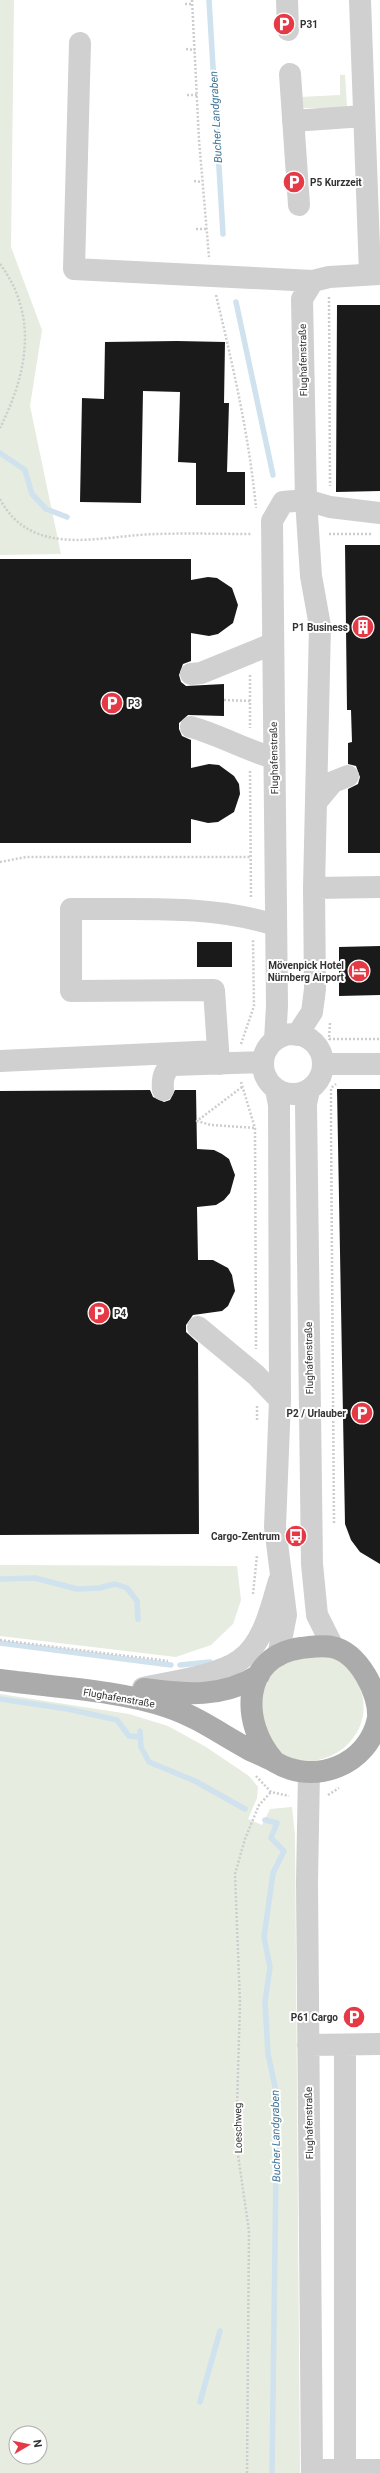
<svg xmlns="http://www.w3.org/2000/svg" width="380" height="2473" font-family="Roboto,sans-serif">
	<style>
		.green { fill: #e6ecdf; fill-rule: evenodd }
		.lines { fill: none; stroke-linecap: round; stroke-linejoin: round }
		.stream { stroke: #cfe2ee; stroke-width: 5.5 }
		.building { fill: #1a1a1a }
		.path { stroke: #cdcdcd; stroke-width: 2.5; stroke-dasharray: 2 2; stroke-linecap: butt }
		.minor { stroke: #d0d0d0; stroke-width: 22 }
		.major { stroke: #ababab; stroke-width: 22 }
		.labels { text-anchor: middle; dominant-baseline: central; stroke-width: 4; stroke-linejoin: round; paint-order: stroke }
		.poi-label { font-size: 10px; font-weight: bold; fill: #333; stroke: #fff; text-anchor: end }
		.street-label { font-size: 10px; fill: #333; stroke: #fff }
		.water-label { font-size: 11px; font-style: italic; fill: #3f7597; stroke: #fff }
	</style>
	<rect width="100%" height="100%" fill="#fff"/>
	<path class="green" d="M 0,0 L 14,0 L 11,247 L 42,330 L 30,406 L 61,554 L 0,555 Z
		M 340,75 L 345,75 L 347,106 L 342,108 L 303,108 L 300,97 L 340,95 Z
		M 0,1565 L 237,1566 L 241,1600 L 233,1624 L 211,1645 L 176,1657 L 0,1636 Z
		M 325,1652 C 333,1657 344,1662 351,1669 C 357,1675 360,1685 362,1694 C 371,1729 342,1761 307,1761 C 293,1761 281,1753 270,1746 L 256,1688 L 268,1668 Z
		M 0,1694 L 129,1714 L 168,1726 L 206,1747 L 249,1776 L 258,1787 L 257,1798 L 248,1819 L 262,1825 L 270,1809 L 292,1807 L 295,1835 L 300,2473 L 0,2473 ZM 16,2433 L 40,2433 L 40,2457 L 16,2457 Z"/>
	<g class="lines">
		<path class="stream" d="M 209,0 L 223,234
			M 236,302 L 273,475
			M 0,453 L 25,470 L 32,494 L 46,509 L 67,517
			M 0,1579 L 35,1578 L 77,1589 L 99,1588 L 115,1584 L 127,1588 L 137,1601 L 138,1619
			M 0,1643 L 171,1665
			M 180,1665 L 210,1662
			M 0,1699 L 68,1709 L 117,1720 L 129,1736 L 140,1737
			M 140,1731 L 141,1747 L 149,1762 L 195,1781 L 245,1809
			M 265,1820 L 277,1823 L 271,1838 L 284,1851 L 273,1873 L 264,1937 L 270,1967 L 265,2002 L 268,2054 L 277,2096 L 272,2473
			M 200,2402 L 220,2331"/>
	</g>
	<path class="building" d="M 337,305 L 380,305 L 380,491 L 336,492 Z
		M 177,341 L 225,342 L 224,403 L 229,403 L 227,472 L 245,472 L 245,505 L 196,505 L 196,463 L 178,462 L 180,392 L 143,391 L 141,503 L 80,502 L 82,398 L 104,399 L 105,342 Z
		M 345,545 L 380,545 L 380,853 L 348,853 L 348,789 L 358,784 L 360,777 L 356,766 L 348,764 L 348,743 L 352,742 L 351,710 L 347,710 Z
		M 0,559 L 191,559 L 191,580 L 208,577 L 217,578 L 232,588 L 238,605 L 233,623 L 218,634 L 209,636 L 191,633 L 191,661 L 183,664 L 179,675 L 181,682 L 186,686 L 224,684 L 224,716 L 188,715 L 179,723 L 179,729 L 182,736 L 191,740 L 191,768 L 209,764 L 219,765 L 234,776 L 239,784 L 240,794 L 234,812 L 218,822 L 208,823 L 191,819 L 191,843 L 0,843 Z
		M 197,942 L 232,942 L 232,967 L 197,967 Z
		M 380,946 L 380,995 L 339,996 L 339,947 Z
		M 337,1089 L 380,1089 L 380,1564 L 360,1552 L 351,1540 L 345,1524 Z
		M 150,1090 L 153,1097 L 164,1102 L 170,1100 L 175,1090 L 196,1090 L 197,1149 L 214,1150 L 222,1154 L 229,1159 L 235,1175 L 230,1193 L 224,1200 L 216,1205 L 197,1207 L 198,1260 L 213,1260 L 228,1268 L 232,1275 L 235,1291 L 228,1306 L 222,1311 L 193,1315 L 186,1325 L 186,1332 L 198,1343 L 199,1534 L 0,1535 L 0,1091 Z"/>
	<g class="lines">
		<path class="path" d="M 192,0 L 199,140 L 209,257
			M 185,4 L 193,4
			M 186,49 L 195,50
			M 187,95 L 197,95
			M 194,181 L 202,182
			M 196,229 L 206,229
			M 0,264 C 39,316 27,374 0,428
			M 216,295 C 233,366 249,435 256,508
			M 329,297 L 330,486
			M 0,499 C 32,560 102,535 157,534 C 189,533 220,534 252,534
			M 329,534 L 372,534
			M 250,675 L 250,728
			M 224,700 L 250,701
			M 250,771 L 251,898
			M 0,862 L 26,857 L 250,857
			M 330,1023 L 329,1039 L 380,1039
			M 241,1044 L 254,1006 L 253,939
			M 241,1082 L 255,1128 L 256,1349
			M 242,1087 L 197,1121 L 211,1125 L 256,1128
			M 257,1406 L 257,1421
			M 334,1523 L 331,1128 L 331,1088 L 336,1084
			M 253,1594 L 257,1555
			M 0,1640 L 168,1661
			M 256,1776 L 271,1792 L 289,1796
			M 328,1795 L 339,1788
			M 247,2473 L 249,2231 L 236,2141 L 240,2003 L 235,1874 L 245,1839 L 259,1805 L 271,1792"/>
		<path class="minor" d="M 287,0 L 288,30
			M 360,0 L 370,274
			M 80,43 L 74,269 L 313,281
			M 290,74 L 299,205
			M 293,121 L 364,116
			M 191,674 L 201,673 L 272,644
			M 191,727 C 220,735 245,750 274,758
			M 318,800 L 333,782 L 348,776
			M 314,888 L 380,887
			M263 1064a30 30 0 1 1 60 0a30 30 0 1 1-60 0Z
			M 297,1035 L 312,1012 L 315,989 L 314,888 L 320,626 L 311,576 L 306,500 L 302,299 L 313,281 L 329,277 L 380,274
			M 275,1040 L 277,1006 L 272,521 L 283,502 L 306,500 L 330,507 L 380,513
			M 0,1061 L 218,1051
			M 219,1064 L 214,990 L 71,991 L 71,909 C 139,910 209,904 275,925
			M 324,1064 L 380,1064
			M 276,1089 L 279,1105 L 280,1400 L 275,1527 L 286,1615 L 278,1656
			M 163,1090 C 162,1080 163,1070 173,1065 L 263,1062
			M 309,1090 L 306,1104 L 312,1564 L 317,1615 L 333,1647
			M 198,1327 L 256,1375 L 280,1400
			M 143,1688 C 170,1682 218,1676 240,1660 C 264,1643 271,1607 279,1581
			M 309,1773 L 307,1882 L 312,2473
			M 308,2045 L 380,2044
			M 345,2045 L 345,2473
			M 312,2470 L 380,2470"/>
		<path class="major" d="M 0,1680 C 51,1687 119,1690 168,1707 C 198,1717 222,1735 250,1750 C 258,1754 267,1757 275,1762 C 314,1786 369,1765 378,1718 C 380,1693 358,1652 332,1647 C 324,1645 310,1647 301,1648 C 241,1656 240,1723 274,1761
			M 144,1689 C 185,1695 223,1698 259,1675"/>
	</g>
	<defs>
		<g id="parking-disc" transform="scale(1.15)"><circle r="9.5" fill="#e63946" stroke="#fff"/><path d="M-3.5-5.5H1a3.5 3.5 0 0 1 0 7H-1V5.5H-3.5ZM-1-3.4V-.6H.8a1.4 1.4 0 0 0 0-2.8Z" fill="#fff"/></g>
		<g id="building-disc" transform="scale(1.15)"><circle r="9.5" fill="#e63946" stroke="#fff"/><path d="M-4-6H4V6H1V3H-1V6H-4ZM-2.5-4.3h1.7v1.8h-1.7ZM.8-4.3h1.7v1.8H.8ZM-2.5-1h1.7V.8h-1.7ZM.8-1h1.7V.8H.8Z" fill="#fff"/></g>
		<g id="hotel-disc" transform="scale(1.15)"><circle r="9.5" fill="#e63946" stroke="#fff"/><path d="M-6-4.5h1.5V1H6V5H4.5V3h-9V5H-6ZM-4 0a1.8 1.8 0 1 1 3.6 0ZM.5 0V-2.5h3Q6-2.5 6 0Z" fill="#fff"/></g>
		<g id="bus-disc" transform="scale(1.15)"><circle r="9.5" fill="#e63946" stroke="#fff"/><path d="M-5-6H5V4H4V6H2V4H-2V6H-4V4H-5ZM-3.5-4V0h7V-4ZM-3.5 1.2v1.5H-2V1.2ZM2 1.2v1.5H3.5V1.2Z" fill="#fff"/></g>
	</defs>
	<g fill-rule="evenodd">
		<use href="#parking-disc" x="284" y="24"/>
		<use href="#parking-disc" x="294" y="182"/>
		<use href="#building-disc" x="363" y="627"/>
		<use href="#parking-disc" x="112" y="703"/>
		<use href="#hotel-disc" x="359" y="971"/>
		<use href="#parking-disc" x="99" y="1313"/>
		<use href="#parking-disc" x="362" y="1413"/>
		<use href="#bus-disc" x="296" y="1536"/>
		<use href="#parking-disc" x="354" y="2017"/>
	</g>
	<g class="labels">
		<g class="poi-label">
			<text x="300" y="24" text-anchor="start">P31</text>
			<text x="310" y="182" text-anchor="start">P5 Kurzzeit</text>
			<text x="348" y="627">P1 Business</text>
			<text x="128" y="703" text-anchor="start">P3</text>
			<text x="344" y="965">Mövenpick Hotel<tspan x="344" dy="12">Nürnberg Airport</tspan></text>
			<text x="114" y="1313" text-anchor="start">P4</text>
			<text x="346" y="1413">P2 / Urlauber</text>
			<text x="280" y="1536">Cargo-Zentrum</text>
			<text x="338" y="2017">P61 Cargo</text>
		</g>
		<g class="street-label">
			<text transform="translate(303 360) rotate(-91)">Flughafenstraße</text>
			<text transform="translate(274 758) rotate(-91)">Flughafenstraße</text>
			<text transform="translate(309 1358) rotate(-91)">Flughafenstraße</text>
			<text transform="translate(119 1698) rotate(10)">Flughafenstraße</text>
			<text transform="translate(309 2123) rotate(-91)">Flughafenstraße</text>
			<text transform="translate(238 2128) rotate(-91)">Loeschweg</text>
		</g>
		<g class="water-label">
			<text transform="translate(216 117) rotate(-93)">Bucher Landgraben</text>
			<text transform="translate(276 2136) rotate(-91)">Bucher Landgraben</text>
		</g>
	</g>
	<g transform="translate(28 2445) rotate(81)"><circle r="19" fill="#ffffff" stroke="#adadad"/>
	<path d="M0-3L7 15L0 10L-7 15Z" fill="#e63946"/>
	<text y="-6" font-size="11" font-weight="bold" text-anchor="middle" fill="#333333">N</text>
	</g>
</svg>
